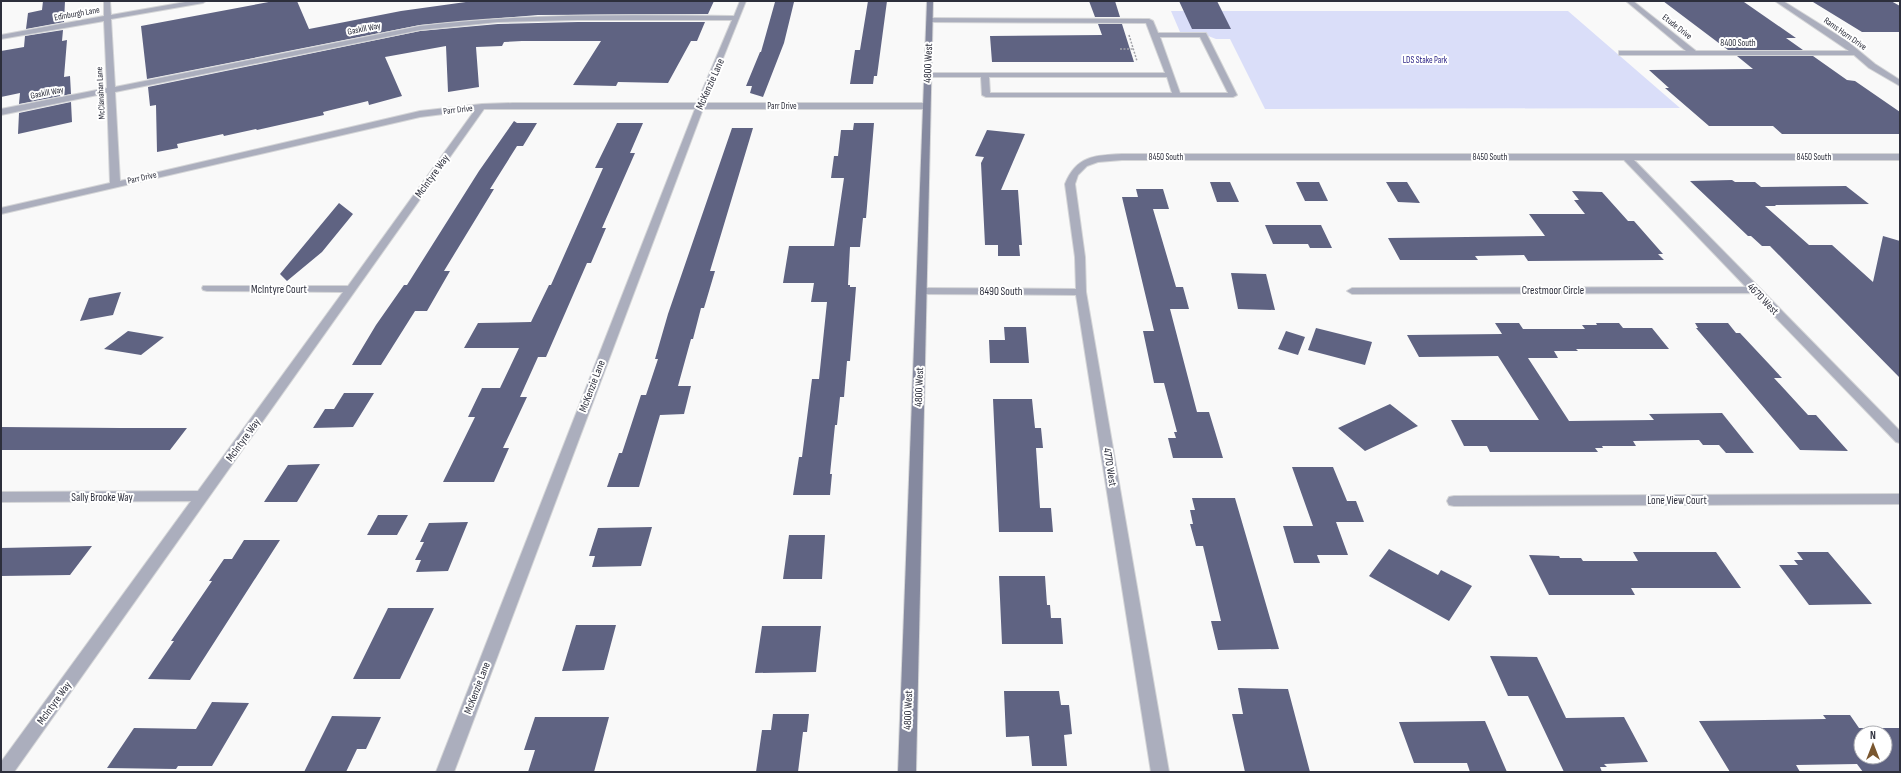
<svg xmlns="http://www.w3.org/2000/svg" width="1901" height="773" font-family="'Sofia Sans Condensed',sans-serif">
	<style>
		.green { fill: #dadef9 }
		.building { fill: #5f6382; fill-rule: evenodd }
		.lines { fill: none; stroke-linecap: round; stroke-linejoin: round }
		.lane-casing { stroke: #d4d5d7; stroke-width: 2 }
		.street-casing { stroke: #d4d5d7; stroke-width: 2 }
		.secondary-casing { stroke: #d4d5d7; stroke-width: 2 }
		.path { stroke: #a1a2a8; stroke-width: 1.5; stroke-dasharray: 2 1.5; stroke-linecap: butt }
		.lane { fill: #abaebd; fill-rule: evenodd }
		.street { fill: #abaebd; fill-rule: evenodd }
		.secondary { fill: #85899f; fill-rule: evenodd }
		.labels { text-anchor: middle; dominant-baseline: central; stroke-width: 4; stroke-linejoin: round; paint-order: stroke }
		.far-street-label { font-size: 9px; fill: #2d2f3c; stroke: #fff }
		.far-park-label { font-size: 9px; fill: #2e2688; stroke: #fff }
		.street-label { font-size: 11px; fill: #2d2f3c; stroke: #fff }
	</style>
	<rect width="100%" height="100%" fill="#f9f9f9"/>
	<path class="green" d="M 1171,11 L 1568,11 L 1680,108 L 1265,109 L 1230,39 L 1216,39 L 1198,32 L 1180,32 Z"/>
	<path class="building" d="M 43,1 L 65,1 L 64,22 L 26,29 L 28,13 L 42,10 Z
		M 274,1 L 297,1 L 309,29 L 401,11 L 473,1 L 714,1 L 708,14 L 538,15 L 420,25 L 147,79 L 141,26 Z
		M 868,1 L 887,1 L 877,76 L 874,76 L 873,84 L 850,84 L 855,50 L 860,50 Z
		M 1089,1 L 1115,1 L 1120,17 L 1095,17 Z
		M 1179,1 L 1217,1 L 1231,29 L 1192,29 Z
		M 1663,1 L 1738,1 L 1744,2 L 1796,38 L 1786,38 L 1803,50 L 1728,50 Z
		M 1814,1 L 1891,1 L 1900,6 L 1900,32 L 1862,32 L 1813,2 L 1817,2 Z
		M 775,2 L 794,2 L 784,43 L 763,97 L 750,93 L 752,86 L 746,86 L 760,52 L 761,52 Z
		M 578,22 L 705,22 L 697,41 L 691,41 L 668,83 L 618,82 L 616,86 L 573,85 L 601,41 L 522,41 L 504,42 L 502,46 L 476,47 L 479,87 L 448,92 L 446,46 L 385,57 L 402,96 L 369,105 L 368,101 L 323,112 L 324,115 L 257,130 L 256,129 L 224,136 L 223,134 L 177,144 L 178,148 L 157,152 L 156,105 L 150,106 L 148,87 L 420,31 L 498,24 Z
		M 1098,24 L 1122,24 L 1134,62 L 992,62 L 990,36 L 1102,35 Z
		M 63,30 L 62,41 L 67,40 L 64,77 L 70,76 L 71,94 L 19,104 L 20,93 L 1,97 L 1,51 L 24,47 L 25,36 Z
		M 1737,56 L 1813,56 L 1847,80 L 1855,81 L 1900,112 L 1900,134 L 1782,134 L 1773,126 L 1709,126 L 1665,88 L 1669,88 L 1649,70 L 1753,69 Z
		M 71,102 L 72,122 L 18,134 L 19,113 Z
		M 514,121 L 517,123 L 537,123 L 523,146 L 517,146 L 490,189 L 494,189 L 444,271 L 450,271 L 427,311 L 415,311 L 381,365 L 352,365 L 376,325 L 404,285 L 407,285 L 479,171 Z
		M 617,123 L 643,123 L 630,153 L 635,153 L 602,228 L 606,228 L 591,263 L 587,263 L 546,357 L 538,357 L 520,397 L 527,397 L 503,448 L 509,448 L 494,482 L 443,482 L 475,417 L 468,417 L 482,388 L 500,388 L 519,348 L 464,348 L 478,323 L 531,322 L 549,285 L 551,285 L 603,168 L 595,168 Z
		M 854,123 L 874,123 L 866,218 L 863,218 L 860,247 L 850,247 L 848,285 L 850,285 L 850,287 L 856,287 L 850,361 L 847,361 L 844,397 L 840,397 L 837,425 L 835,425 L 830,474 L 832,474 L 830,495 L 793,495 L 799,457 L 802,457 L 812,379 L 819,379 L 827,302 L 811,302 L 814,283 L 783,283 L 789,246 L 834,246 L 844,178 L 831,178 L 834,156 L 838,156 L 841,130 L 853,130 Z
		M 732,128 L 753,128 L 710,271 L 715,271 L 704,308 L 701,308 L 693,339 L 691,339 L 678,386 L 691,386 L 684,414 L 660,415 L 639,487 L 607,487 L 619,453 L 622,453 L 641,395 L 646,395 L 658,359 L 655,359 L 668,314 Z
		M 987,130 L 1025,134 L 1001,190 L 1018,190 L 1022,245 L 1019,245 L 1020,256 L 998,256 L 998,245 L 985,245 L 981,163 L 984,157 L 975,156 Z
		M 1732,180 L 1735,182 L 1755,182 L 1761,187 L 1846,186 L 1869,204 L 1776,205 L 1775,206 L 1765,206 L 1809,245 L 1832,245 L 1873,282 L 1883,236 L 1900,241 L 1900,378 L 1770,246 L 1762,246 L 1751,236 L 1748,236 L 1690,181 Z
		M 1210,182 L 1230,182 L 1239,202 L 1217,202 Z
		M 1296,182 L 1319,182 L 1328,201 L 1305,201 Z
		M 1386,182 L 1407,182 L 1420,203 L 1398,202 Z
		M 1136,189 L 1163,189 L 1169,209 L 1153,209 L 1176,287 L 1183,287 L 1189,309 L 1170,309 L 1197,412 L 1209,412 L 1223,458 L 1173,458 L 1168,438 L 1176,438 L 1174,432 L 1177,432 L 1164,383 L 1154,383 L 1143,331 L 1154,331 L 1122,197 L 1138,197 Z
		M 1572,191 L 1602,192 L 1628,221 L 1634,221 L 1663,254 L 1658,254 L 1664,260 L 1528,261 L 1524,255 L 1475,256 L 1478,260 L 1400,260 L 1388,238 L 1545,236 L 1529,214 L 1585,214 L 1574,200 L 1579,200 Z
		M 339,203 L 353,214 L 322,252 L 287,281 L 280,274 Z
		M 1265,225 L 1321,225 L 1332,248 L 1310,248 L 1308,244 L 1273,244 Z
		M 1231,273 L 1266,274 L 1275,310 L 1238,309 Z
		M 121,292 L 113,315 L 80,321 L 89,298 Z
		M 1495,323 L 1519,323 L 1523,329 L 1585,329 L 1582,325 L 1597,325 L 1596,323 L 1619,323 L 1623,328 L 1652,328 L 1669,349 L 1576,349 L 1578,351 L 1554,351 L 1558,358 L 1528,358 L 1569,421 L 1654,420 L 1649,414 L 1722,413 L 1754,453 L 1726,453 L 1719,445 L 1703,445 L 1699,440 L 1633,441 L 1636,446 L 1602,446 L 1603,448 L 1595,448 L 1598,452 L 1490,452 L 1487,446 L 1464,446 L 1451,420 L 1539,420 L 1498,356 L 1419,357 L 1407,335 L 1502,334 Z
		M 1695,323 L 1728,323 L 1736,333 L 1740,333 L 1782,378 L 1774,378 L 1808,415 L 1816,415 L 1848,451 L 1800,450 L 1696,328 L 1698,328 Z
		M 1004,327 L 1026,327 L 1029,363 L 990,363 L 989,340 L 1005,340 Z
		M 1316,328 L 1372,342 L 1365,365 L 1308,350 Z
		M 128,331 L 164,337 L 141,355 L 104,349 Z
		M 1286,331 L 1305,337 L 1298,355 L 1278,349 Z
		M 344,393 L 374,393 L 353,427 L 313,428 L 325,409 L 334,409 Z
		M 993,399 L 1032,399 L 1035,428 L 1041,428 L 1043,448 L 1036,448 L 1040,508 L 1051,508 L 1053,532 L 999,532 Z
		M 1390,404 L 1418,426 L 1365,451 L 1338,428 Z
		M 1,427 L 120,428 L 187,428 L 170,450 L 1,450 Z
		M 320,464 L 297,502 L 264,502 L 288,465 Z
		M 1292,467 L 1333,467 L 1347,501 L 1356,501 L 1364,522 L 1336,522 L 1348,555 L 1317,555 L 1320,563 L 1294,563 L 1283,526 L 1313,526 Z
		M 1192,498 L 1235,498 L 1279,649 L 1218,650 L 1211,621 L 1221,621 L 1203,546 L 1196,546 L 1190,524 L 1193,524 L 1190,510 L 1195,510 Z
		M 378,515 L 408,515 L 397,535 L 367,535 Z
		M 468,522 L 448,571 L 416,572 L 421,560 L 415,560 L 424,542 L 420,542 L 429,523 Z
		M 652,527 L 641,566 L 592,567 L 595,556 L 589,556 L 598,528 Z
		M 789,535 L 825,535 L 822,579 L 783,579 Z
		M 244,540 L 280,540 L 190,680 L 148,679 L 174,641 L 171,641 L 212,581 L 209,581 L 224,559 L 232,559 Z
		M 92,546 L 70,575 L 1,576 L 1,548 Z
		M 1389,549 L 1438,575 L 1441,570 L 1472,586 L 1449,621 L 1369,576 Z
		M 1633,552 L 1716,552 L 1741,588 L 1631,588 L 1635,595 L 1549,595 L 1529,555 L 1559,556 L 1560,558 L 1581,558 L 1583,561 L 1638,561 Z
		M 1797,552 L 1828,552 L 1872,604 L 1809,605 L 1779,565 L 1798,565 L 1794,560 L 1803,560 Z
		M 999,576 L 1045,576 L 1047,605 L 1050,605 L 1051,618 L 1061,618 L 1063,644 L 1002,644 Z
		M 388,608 L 434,608 L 400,679 L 353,679 Z
		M 576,625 L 616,625 L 604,670 L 562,671 Z
		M 762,626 L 821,626 L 816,672 L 755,673 Z
		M 1490,656 L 1537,657 L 1566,718 L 1624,717 L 1648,762 L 1604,764 L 1607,767 L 1600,767 L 1602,772 L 1564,772 L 1528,696 L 1508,696 Z
		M 1238,688 L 1288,689 L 1310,772 L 1245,772 L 1232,714 L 1243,714 Z
		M 1004,691 L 1059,691 L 1061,705 L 1069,705 L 1072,734 L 1064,735 L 1067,766 L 1032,766 L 1029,736 L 1006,737 Z
		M 212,702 L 249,703 L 212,766 L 178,766 L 176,769 L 107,768 L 134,728 L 196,729 Z
		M 773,714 L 809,714 L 807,732 L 803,732 L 798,772 L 756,772 L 762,730 L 771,730 Z
		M 1823,715 L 1850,715 L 1859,728 L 1900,728 L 1900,772 L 1863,772 L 1857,764 L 1796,765 L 1800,772 L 1730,772 L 1699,721 L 1826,719 ZM 1861,733 L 1885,733 L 1885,757 L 1861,757 Z
		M 332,716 L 381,717 L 366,749 L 357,749 L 346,772 L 304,772 Z
		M 535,717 L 609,717 L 594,772 L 528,772 L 535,750 L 524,750 Z
		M 1485,721 L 1507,772 L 1470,772 L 1467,763 L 1414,763 L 1399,722 Z"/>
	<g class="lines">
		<g class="lane-casing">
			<path id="lane" d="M 927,18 L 1149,19 L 1153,21 L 1158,33 L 1206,33 L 1237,95 L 1233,97 L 986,97 L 982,95 L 981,77 L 928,77 L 924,75 L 928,73 L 1165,73 L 1146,23 L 930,22 L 927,22 ZM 1160,37 L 1200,37 L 1228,93 L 1180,93 ZM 989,77 L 1167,77 L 1172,93 L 990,93 Z"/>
		</g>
		<g class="street-casing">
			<path id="street" d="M 104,1 L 110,1 L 111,15 L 191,1 L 206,1 L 203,3 L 111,19 L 115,87 L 420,26 C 525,13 629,15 734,16 L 740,1 L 746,1 L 705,103 L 926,103 L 930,106 L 926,109 L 703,109 L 454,772 L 436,772 L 695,109 L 484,109 L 14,772 L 1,772 L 1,762 L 191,501 L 1,502 L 1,492 L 198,491 L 343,292 L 207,291 L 203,290 L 202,288 L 203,286 L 348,286 L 475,110 L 420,117 L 1,214 L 1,208 L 110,183 L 107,93 L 1,115 L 1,109 L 107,88 L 104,21 L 1,39 L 1,35 L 104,16 ZM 578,20 L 732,20 L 697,103 L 513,103 L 482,104 L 420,111 L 120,181 L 115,92 L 420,30 L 498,22 Z
				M 1626,1 L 1633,1 L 1696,51 L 1849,51 L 1775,1 L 1783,1 L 1847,41 L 1875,64 L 1900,80 L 1900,86 L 1869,68 L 1854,55 L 1619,55 L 1619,51 L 1686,51 Z
				M 1122,154 L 1900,154 L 1900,160 L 1634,160 L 1900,431 L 1900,443 L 1896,442 L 1752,293 L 1352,294 L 1347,291 L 1352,288 L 1746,287 L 1624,160 L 1122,160 L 1098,162 L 1087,166 L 1078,175 L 1075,184 L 1085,257 L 1086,292 L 1169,772 L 1151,772 L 1076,295 L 922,294 L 917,291 L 922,288 L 1076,289 L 1075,257 L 1065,184 C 1076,156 1095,155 1122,154 Z
				M 1900,494 L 1900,504 L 1454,506 L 1449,505 L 1447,501 L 1449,497 L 1454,496 Z"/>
		</g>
		<g class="secondary-casing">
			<path id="secondary" d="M 927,1 L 933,1 L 916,772 L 898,772 Z"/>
		</g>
		<path class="path" d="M 1129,35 L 1137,61
			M 1120,49 L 1133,49"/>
		<use href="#lane" class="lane"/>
		<use href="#street" class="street"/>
		<use href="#secondary" class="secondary"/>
	</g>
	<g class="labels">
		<g class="far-street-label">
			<text transform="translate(77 14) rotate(-10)">Edinburgh Lane</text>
			<text transform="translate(1677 27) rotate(38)">Etude Drive</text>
			<text transform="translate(364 29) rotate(-11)">Gaskill Way</text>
			<text transform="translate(1845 34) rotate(35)">Rams Horn Drive</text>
			<text x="1738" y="43">8400 South</text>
			<text transform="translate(47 93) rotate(-11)">Gaskill Way</text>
			<text transform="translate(101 93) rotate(-93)">McClanahan Lane</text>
			<text x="782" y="106">Parr Drive</text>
			<text transform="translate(458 110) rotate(-6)">Parr Drive</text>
			<text x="1166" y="157">8450 South</text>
			<text x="1490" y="157">8450 South</text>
			<text x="1814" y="157">8450 South</text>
			<text transform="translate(142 178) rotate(-13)">Parr Drive</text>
		</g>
		<g class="far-park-label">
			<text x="1425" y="60">LDS Stake Park</text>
		</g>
		<g class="street-label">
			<text transform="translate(928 63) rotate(-88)">4800 West</text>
			<text transform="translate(710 84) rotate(-66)">McKenzie Lane</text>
			<text transform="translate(432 176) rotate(-54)">McIntyre Way</text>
			<text x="279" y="289">McIntyre Court</text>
			<text x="1553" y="290">Crestmoor Circle</text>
			<text x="1001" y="291">8490 South</text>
			<text transform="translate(1763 299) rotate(46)">4670 West</text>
			<text transform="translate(592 386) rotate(-69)">McKenzie Lane</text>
			<text transform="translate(919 387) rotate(-88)">4800 West</text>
			<text transform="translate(243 440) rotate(-54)">McIntyre Way</text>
			<text transform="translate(1110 467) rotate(81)">4770 West</text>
			<text x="102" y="497">Sally Brooke Way</text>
			<text x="1677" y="500">Lone View Court</text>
			<text transform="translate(477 688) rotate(-69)">McKenzie Lane</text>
			<text transform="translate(54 703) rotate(-54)">McIntyre Way</text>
			<text transform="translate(908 710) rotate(-88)">4800 West</text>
		</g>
	</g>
	<rect width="1901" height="773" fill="none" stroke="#2d2f3c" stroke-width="4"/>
	<g transform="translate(1873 745)"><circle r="19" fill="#ffffff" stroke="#abacb1"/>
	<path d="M0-3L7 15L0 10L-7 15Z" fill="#7a572f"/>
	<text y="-6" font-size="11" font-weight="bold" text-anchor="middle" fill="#2d2f3c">N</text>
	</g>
</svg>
